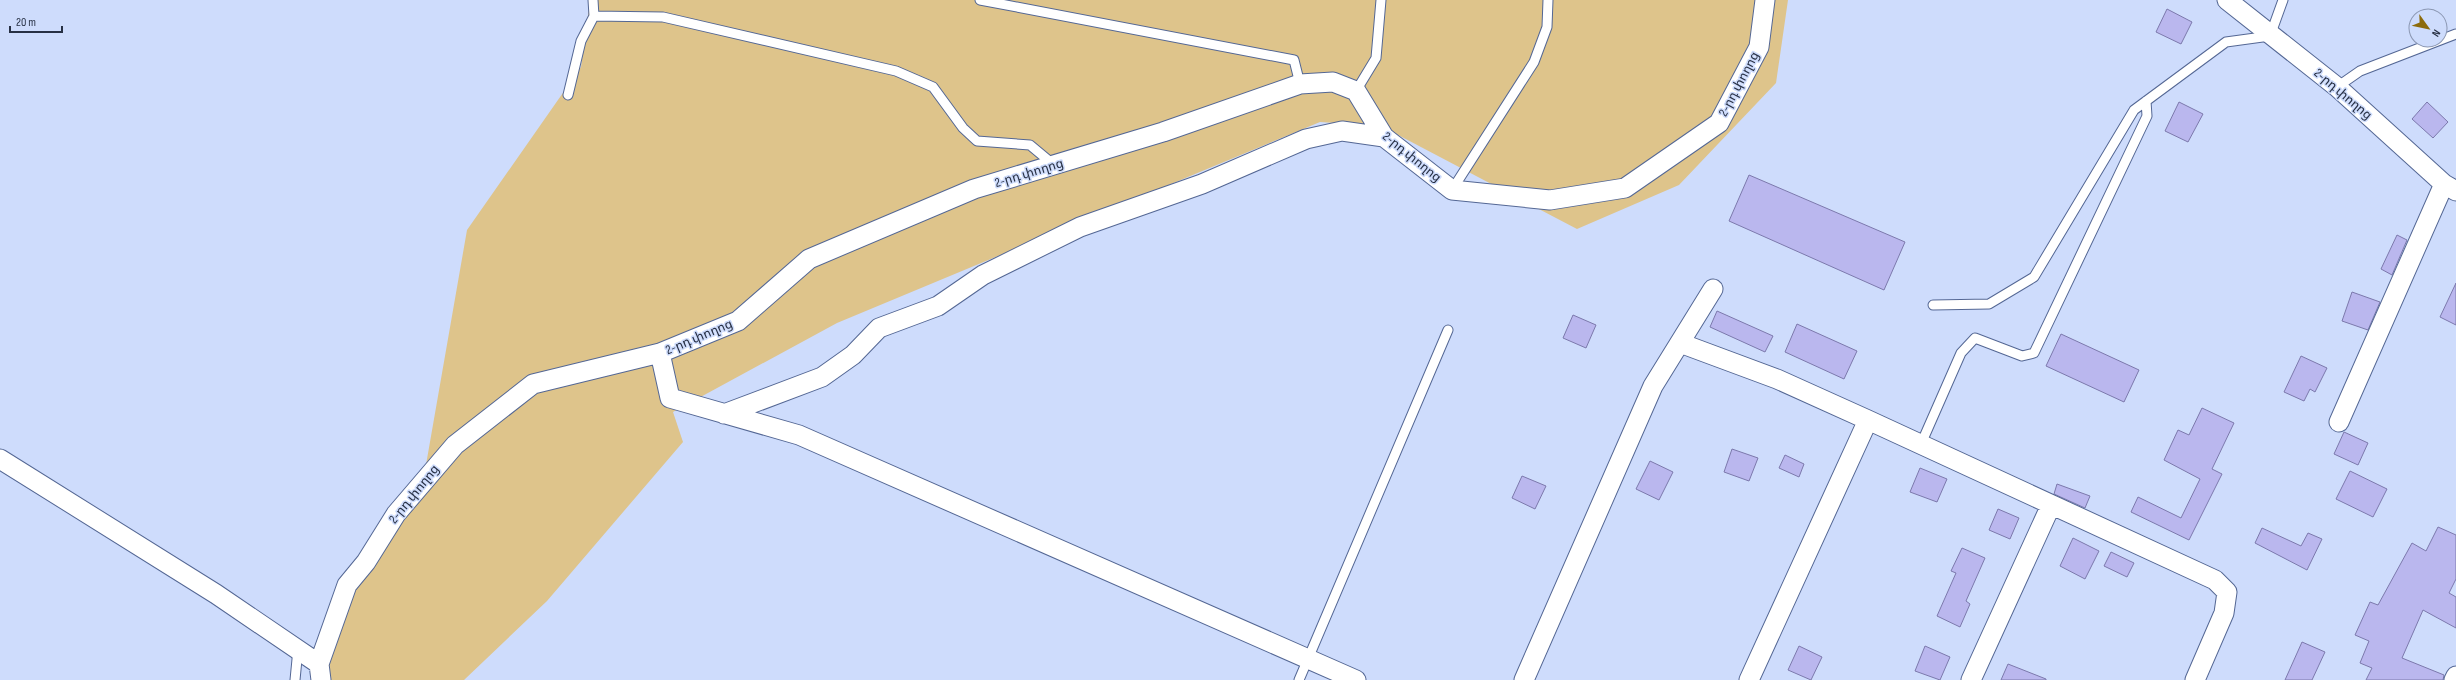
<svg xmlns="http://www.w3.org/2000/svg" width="2456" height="680" font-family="'Sofia Sans Condensed','Noto Sans Armenian',sans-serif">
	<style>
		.green { fill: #dec48b }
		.building { fill: #bab7ee; stroke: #7c79ac }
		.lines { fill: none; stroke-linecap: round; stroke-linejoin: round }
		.lane-casing { stroke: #546794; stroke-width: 11 }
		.street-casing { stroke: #546794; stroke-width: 21 }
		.lane { stroke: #fff; stroke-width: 9 }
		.street { stroke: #fff; stroke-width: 19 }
		.labels { text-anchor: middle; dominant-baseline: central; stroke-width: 3; stroke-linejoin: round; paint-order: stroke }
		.street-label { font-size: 13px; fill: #273044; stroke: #cedcfc }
	</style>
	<rect width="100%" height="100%" fill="#cedcfc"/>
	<path class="green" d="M 590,0 L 1788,0 L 1776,83 L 1679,185 L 1577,229 L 1381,126 L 1320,122 L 837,323 L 673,412 L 683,442 L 547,601 L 464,680 L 326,680 L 323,665 L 345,602 L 423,482 L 467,230 L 581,67 Z"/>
	<path class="building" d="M 2167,9 L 2192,22 L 2181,44 L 2156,32 Z
		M 2179,102 L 2203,114 L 2188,142 L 2165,131 Z
		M 2427,102 L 2448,122 L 2433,138 L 2412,119 Z
		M 1749,175 L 1905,242 L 1884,290 L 1729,221 Z
		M 2397,235 L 2407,240 L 2392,275 L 2381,269 Z
		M 2456,283 L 2456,325 L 2440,317 Z
		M 2352,292 L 2380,302 L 2368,330 L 2342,321 Z
		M 1717,311 L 1773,336 L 1765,352 L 1710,327 Z
		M 1573,315 L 1596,325 L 1586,348 L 1563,338 Z
		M 1797,324 L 1857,351 L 1844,379 L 1785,352 Z
		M 2061,334 L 2139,370 L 2124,402 L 2046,366 Z
		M 2301,356 L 2327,368 L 2315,392 L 2310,389 L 2304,401 L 2284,392 Z
		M 2202,408 L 2234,423 L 2212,469 L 2222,474 L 2189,540 L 2131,512 L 2138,497 L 2181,518 L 2200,479 L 2164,460 L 2178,430 L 2189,435 Z
		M 2344,432 L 2368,443 L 2358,465 L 2334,454 Z
		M 1732,449 L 1758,458 L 1749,481 L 1724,472 Z
		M 1785,455 L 1804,464 L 1799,477 L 1779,468 Z
		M 1650,461 L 1673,472 L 1659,500 L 1636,489 Z
		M 1920,468 L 1947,479 L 1937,502 L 1910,492 Z
		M 2350,471 L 2387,489 L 2373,517 L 2336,499 Z
		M 1522,476 L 1546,486 L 1535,509 L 1512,498 Z
		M 2057,484 L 2090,496 L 2085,508 L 2054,494 Z
		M 1998,509 L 2019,518 L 2010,539 L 1989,530 Z
		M 2438,527 L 2456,535 L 2456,579 L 2449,593 L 2456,597 L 2456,628 L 2423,610 L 2402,658 L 2444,675 L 2443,680 L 2366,680 L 2372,668 L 2360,663 L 2369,641 L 2355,635 L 2370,602 L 2378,605 L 2412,543 L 2426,551 Z
		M 2262,528 L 2301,546 L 2308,533 L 2322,539 L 2307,570 L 2255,543 Z
		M 2073,538 L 2099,551 L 2085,579 L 2060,566 Z
		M 1962,548 L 1985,558 L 1966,601 L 1970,604 L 1960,627 L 1937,616 L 1956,573 L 1951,571 Z
		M 2111,552 L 2134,563 L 2127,577 L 2104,566 Z
		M 2302,642 L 2325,652 L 2312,680 L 2285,680 Z
		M 1799,646 L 1822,657 L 1811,680 L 1788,670 Z
		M 1925,646 L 1950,657 L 1940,680 L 1915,671 Z
		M 2008,664 L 2046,679 L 2046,680 L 2001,680 Z"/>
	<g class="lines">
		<g class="lane-casing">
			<path id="lane" d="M 980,0 L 1294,60 L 1300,84
				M 594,16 L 663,17 L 896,71 L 933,87 L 963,128 L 977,141 L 1030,145 L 1054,165
				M 2337,87 L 2360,71 L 2456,34
				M 1356,91 L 1376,58 L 1381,0
				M 568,95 L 581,41 L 594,16 L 593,0
				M 1452,190 L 1534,62 L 1547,27 L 1548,0
				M 1933,305 L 1989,304 L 2034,277 L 2134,110 L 2226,42 L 2270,36 L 2283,0
				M 1921,444 L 1961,353 L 1975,338 L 2022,356 L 2034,353 L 2147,116 L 2146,101
				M 295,680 L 298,649
				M 1299,680 L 1448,330"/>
		</g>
		<g class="street-casing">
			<path id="street" d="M 2227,0 L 2337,87 L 2444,184 L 2456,191
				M 1680,343 L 1777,379 L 1868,420 L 2215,580 L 2227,592 L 2224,613 L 2195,680
				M 660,353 L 670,398 L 799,435 L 1356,680
				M 724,414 L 822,377 L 853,355 L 879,328 L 938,306 L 983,275 L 1080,227 L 1202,184 L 1306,139 L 1342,131 L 1384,137
				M 2339,422 L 2444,184
				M 0,459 L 216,594 L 319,664
				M 321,680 L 319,664 L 347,585 L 366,562 L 396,514 L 455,445 L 533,384 L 660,353 L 738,321 L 809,259 L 974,189 L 1163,132 L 1300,84 L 1333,82 L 1356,91 L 1384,137 L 1452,190 L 1550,200 L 1625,188 L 1719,123 L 1759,47 L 1765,0
				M 1524,680 L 1653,386 L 1713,289
				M 1749,680 L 1868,420
				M 1971,680 L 2051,505
				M 2454,680 L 2456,676"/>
		</g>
		<use href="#lane" class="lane"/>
		<use href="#street" class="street"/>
	</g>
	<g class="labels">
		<g class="street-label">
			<text transform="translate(1739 84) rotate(-62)">2-րդ փողոց</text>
			<text transform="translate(2343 94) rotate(40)">2-րդ փողոց</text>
			<text transform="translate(1412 157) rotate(39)">2-րդ փողոց</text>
			<text transform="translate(1029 173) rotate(-17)">2-րդ փողոց</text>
			<text transform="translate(699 337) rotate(-23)">2-րդ փողոց</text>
			<text transform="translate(414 494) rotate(-51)">2-րդ փողոց</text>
		</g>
	</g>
	<g transform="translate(2428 28) rotate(123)"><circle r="19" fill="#cedcfc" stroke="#8b97b2"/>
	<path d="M0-3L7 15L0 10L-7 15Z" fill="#8c6b0c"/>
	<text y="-6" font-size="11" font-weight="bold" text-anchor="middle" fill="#273044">N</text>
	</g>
	<path d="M10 26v6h52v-6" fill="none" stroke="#273044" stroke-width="2"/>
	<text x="16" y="26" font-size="12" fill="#273044" stroke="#cedcfc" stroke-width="3" paint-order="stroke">20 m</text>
</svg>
